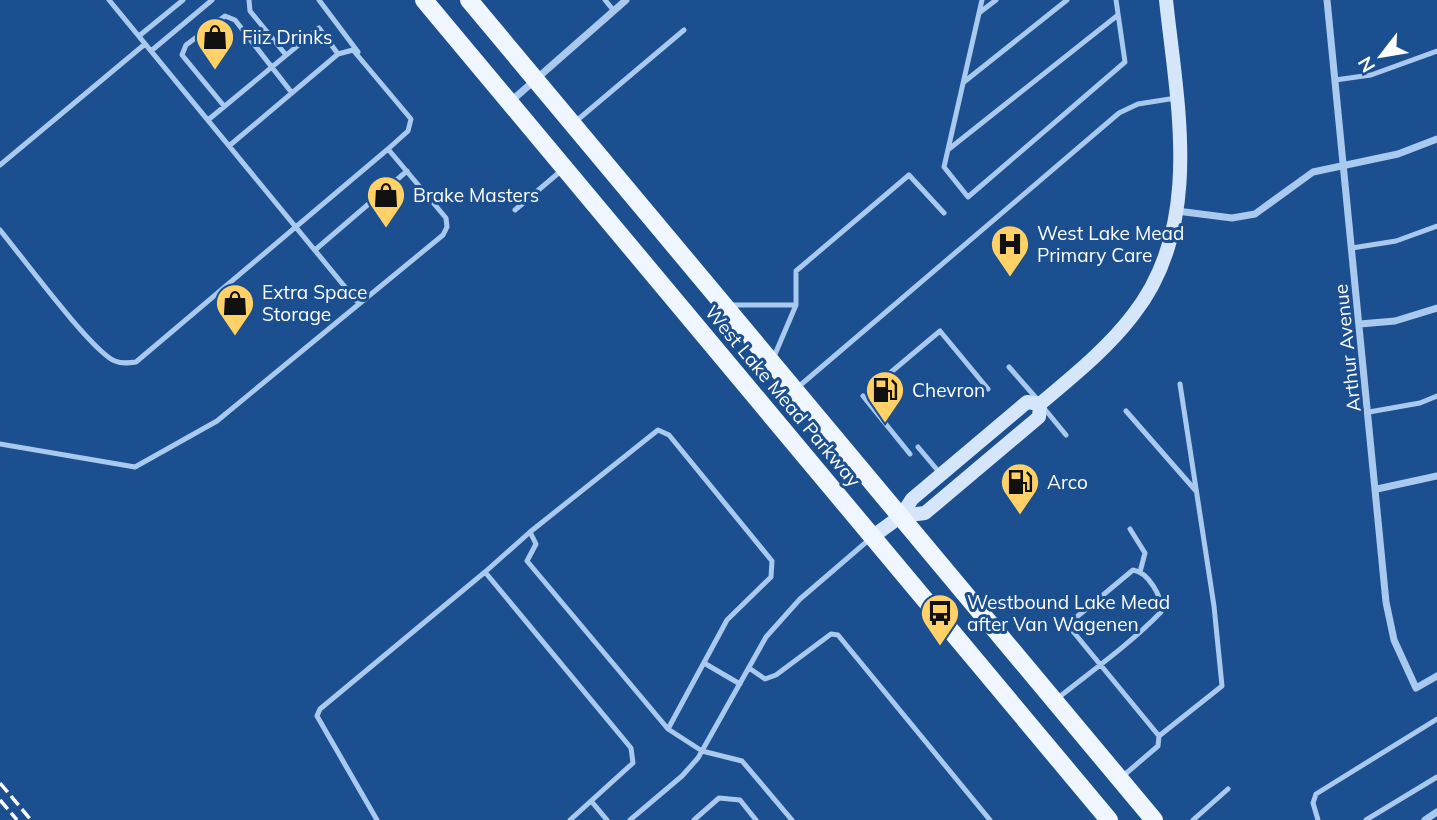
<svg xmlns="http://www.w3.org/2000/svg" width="1437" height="820" font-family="Mulish,sans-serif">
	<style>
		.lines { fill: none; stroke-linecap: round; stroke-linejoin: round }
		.lane { stroke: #a9c9ee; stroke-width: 5 }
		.street { stroke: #a9c9ee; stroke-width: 7 }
		.secondary { stroke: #d6e6fa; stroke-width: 14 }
		.primary { stroke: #f0f6ff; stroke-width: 18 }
		.rail { stroke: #fff; stroke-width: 3.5; stroke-dasharray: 12 5; stroke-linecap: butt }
		.labels { text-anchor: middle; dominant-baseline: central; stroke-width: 6; stroke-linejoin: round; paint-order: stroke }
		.poi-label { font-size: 19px; fill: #fff; stroke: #1b4f8f; text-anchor: start }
		.street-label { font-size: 19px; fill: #fff; stroke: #1b4f8f }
	</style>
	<rect width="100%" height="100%" fill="#1b4f8f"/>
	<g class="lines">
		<path class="lane" d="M 249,0 L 250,11 L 286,55
			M 319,0 L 358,52
			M 605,0 L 614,11
			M 982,0 L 944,167 L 968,197 L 1125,62 L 1116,0
			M 979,13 L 996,0
			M 139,36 L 183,0
			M 151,51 L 212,0
			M 1335,80 L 1371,75 L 1437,51
			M 964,82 L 1067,0
			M 224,106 L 182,55 L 186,45 L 225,16 L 235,20 L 292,93
			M 208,120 L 319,28 L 338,54
			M 575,122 L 684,30
			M 229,146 L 338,54 L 353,50 L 411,119 L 408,131 L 388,149
			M 949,149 L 1118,15
			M 0,165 L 145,44
			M 515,210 L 562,170
			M 0,230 C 20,254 92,352 115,361 C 122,364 129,363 136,362 L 388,149 L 446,218 L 447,227 L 443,235 L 359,304 C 276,202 192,101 109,0
			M 1352,248 L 1396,241 L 1437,226
			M 315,250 L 407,171
			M 731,305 L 796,305 L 773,359
			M 796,305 L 796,271 L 909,175 L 944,213
			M 1009,367 L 1037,399
			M 878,383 L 940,331 L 988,389
			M 797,388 L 1119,113 L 1138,104 L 1176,98
			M 863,396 L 910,454
			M 1043,407 L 1066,435
			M 1126,411 L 1196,491
			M 1369,412 L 1420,403 L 1437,396
			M 0,444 L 135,467 L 217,421 L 359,304
			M 918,447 L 939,472
			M 1130,529 L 1145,553 L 1140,572
			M 485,572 L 530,532
			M 704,663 L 740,684
			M 749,668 L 765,679 L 776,675 L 831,634 L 838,635 L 990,820
			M 1058,698 C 1093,670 1130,644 1161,612 C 1163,597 1148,572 1133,570 L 1073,620 L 1071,629 L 1159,736 L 1222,686 L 1214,606 L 1180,384
			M 668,729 L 727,620 L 771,577 L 772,561 L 669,435 L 658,430 L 530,532 L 536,544 L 527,561 L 668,729 L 702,751 L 742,761 L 792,820
			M 1123,776 L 1158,746 L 1159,736
			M 592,802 L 607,820
			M 377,820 L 317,716 L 320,709 L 485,572 L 631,748 L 633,763 L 570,820
			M 630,820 L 682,776 L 698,758 L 766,637 L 800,599 L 871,538
			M 694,820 L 719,798 L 740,800 L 756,820
			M 1193,820 L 1228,789
			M 1318,820 L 1313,803 L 1316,794 L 1437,719
			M 1366,820 L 1437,777"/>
		<path class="street" d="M 1327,0 L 1386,602 L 1394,640 L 1416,688 L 1437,676
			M 510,102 L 626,0
			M 1177,211 L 1232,218 L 1255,214 L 1313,172 L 1398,154 L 1437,139
			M 1360,324 L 1395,321 L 1437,308
			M 1377,489 L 1437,476
			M 1425,820 L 1437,812"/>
		<path class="secondary" d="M 901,516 L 925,513 L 1039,417 L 1040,404
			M 872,537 L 901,516 L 912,499 L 1027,402 L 1040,404 C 1073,376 1107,349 1133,315 C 1204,225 1177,104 1166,0"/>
		<path class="primary" d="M 424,0 L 1109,820
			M 469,0 L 1154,820"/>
		<path class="rail" d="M 0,783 L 31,820
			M 0,800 L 17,820"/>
	</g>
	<defs>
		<g id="shop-pin" transform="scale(2.0125)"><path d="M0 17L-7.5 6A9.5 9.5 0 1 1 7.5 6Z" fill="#ffd166" stroke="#1b4f8f"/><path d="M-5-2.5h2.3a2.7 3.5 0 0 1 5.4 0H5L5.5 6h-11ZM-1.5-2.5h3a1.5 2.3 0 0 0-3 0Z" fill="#111"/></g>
		<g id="hospital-pin" transform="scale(2.0125)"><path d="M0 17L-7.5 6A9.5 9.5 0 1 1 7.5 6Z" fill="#ffd166" stroke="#1b4f8f"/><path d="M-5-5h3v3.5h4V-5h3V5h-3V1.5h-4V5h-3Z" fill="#111"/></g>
		<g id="fuel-pin" transform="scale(2.0125)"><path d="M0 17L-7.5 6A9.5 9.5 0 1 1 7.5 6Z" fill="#ffd166" stroke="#1b4f8f"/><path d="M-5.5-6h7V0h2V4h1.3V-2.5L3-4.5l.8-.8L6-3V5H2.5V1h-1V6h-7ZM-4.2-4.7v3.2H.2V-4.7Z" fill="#111"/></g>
		<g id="bus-pin" transform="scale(2.0125)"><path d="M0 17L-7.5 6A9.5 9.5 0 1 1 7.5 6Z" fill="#ffd166" stroke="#1b4f8f"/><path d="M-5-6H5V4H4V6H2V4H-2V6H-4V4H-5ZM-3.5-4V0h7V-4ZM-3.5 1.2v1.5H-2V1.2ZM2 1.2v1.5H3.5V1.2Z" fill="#111"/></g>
	</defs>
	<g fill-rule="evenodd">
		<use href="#shop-pin" x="215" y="37"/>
		<use href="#shop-pin" x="386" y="195"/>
		<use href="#hospital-pin" x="1010" y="244"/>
		<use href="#shop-pin" x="235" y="303"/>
		<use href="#fuel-pin" x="885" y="390"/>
		<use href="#fuel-pin" x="1020" y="482"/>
		<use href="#bus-pin" x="940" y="613"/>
	</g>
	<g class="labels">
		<g class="poi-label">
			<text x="242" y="37">Fiiz Drinks</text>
			<text x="413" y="195">Brake Masters</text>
			<text x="1037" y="233">West Lake Mead<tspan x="1037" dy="22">Primary Care</tspan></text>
			<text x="262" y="292">Extra Space<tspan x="262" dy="22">Storage</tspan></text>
			<text x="912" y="390">Chevron</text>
			<text x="1047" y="482">Arco</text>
			<text x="967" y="602">Westbound Lake Mead<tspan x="967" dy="22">after Van Wagenen</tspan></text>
		</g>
		<g class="street-label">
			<text transform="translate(1347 348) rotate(-96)">Arthur Avenue</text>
			<text transform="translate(783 396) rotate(50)">West Lake Mead Parkway</text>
		</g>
	</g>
	<g transform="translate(1381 56) rotate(239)" stroke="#1b4f8f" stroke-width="5" paint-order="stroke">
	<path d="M0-5L12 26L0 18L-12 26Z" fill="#ffffff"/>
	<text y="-10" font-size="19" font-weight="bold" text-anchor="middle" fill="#ffffff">N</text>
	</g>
</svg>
